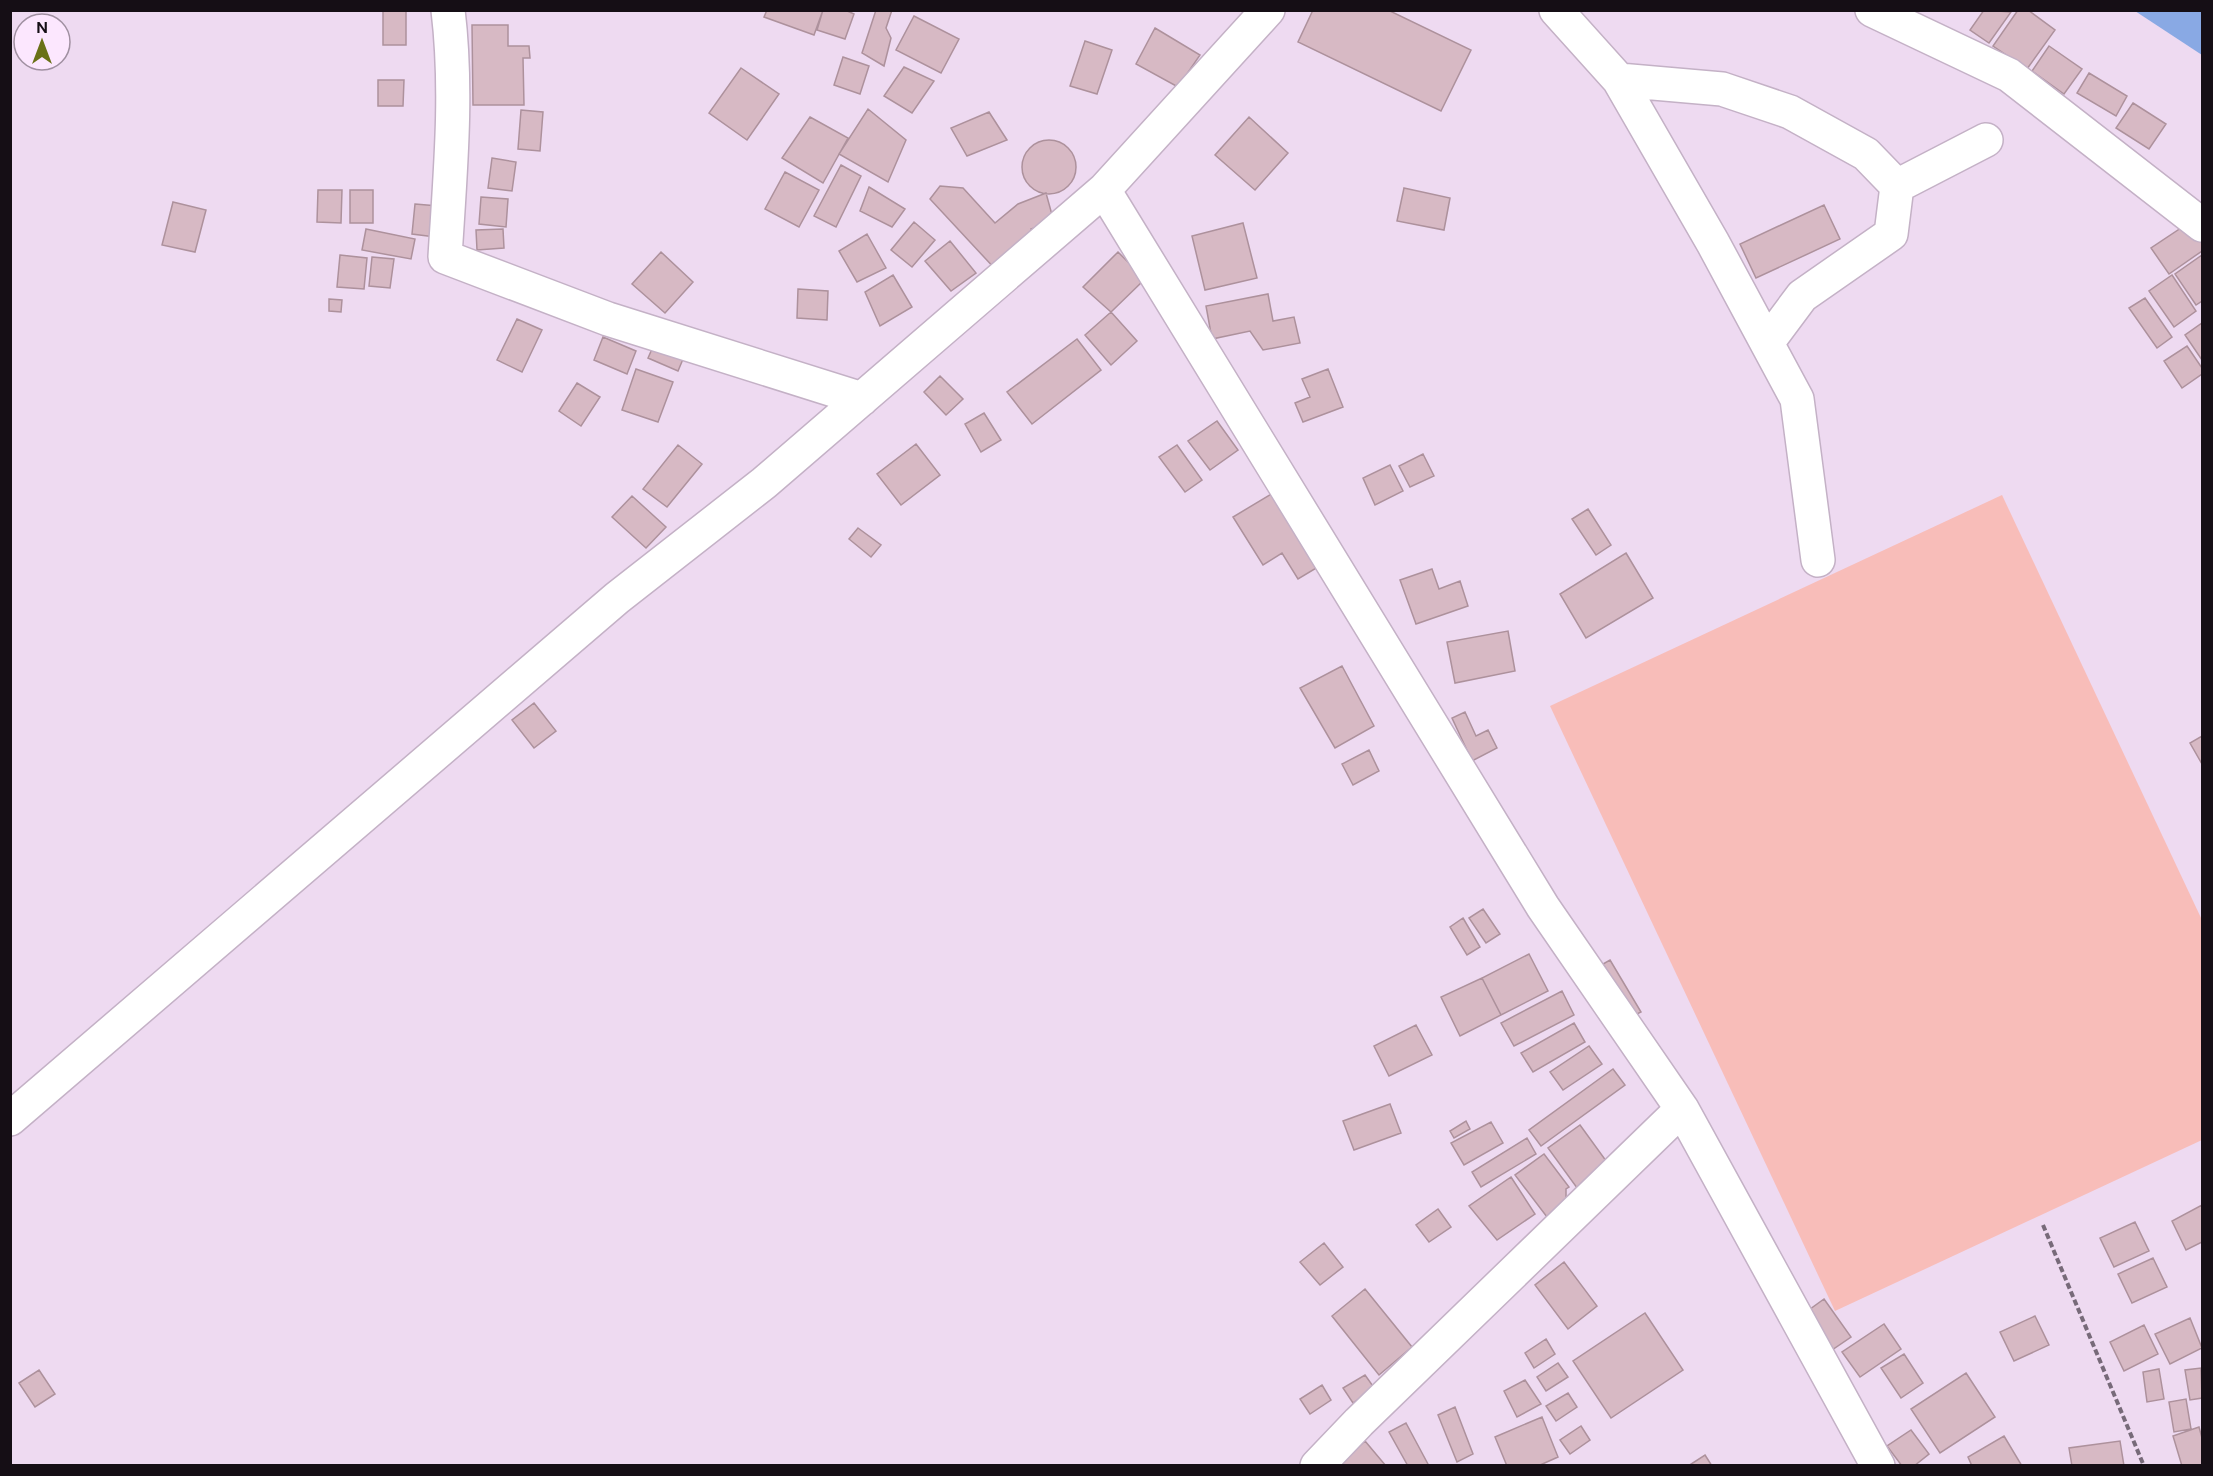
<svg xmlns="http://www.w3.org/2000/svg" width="2213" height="1476" font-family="'DM Sans',sans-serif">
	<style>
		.garden { fill: #f8bdb9 }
		.water { fill: #89a9e4 }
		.building { fill: #d7b9c4; stroke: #ad919c; stroke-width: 1.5 }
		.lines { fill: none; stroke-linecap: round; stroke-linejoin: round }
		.minor-casing { stroke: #c4b1c6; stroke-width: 36 }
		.path { stroke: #776a79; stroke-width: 4; stroke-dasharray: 6 3; stroke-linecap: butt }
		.minor { stroke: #fff; stroke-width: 33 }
	</style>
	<rect width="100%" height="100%" fill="#eedaf1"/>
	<path class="garden" d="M 2002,495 L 2202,920 L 2202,1140 L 1835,1311 L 1550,706 Z"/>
	<path class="water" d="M 2135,11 L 2202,11 L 2202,55 Z"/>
	<path class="building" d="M 767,10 L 823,10 L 814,35 L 764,17 Z
		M 823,10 L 845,10 L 854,14 L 845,39 L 817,30 Z
		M 876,10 L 892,10 L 886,28 L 891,38 L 884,66 L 862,53 Z
		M 1313,10 L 1388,10 L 1471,50 L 1441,111 L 1298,42 Z
		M 1984,10 L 2011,12 L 1989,43 L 1970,30 Z
		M 2018,10 L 2028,10 L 2055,30 L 2027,69 L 1993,46 Z
		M 383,11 L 406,11 L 406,45 L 383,45 Z
		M 914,16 L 959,39 L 941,73 L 896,50 Z
		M 472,25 L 508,25 L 508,46 L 529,46 L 530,58 L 523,58 L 524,105 L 473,105 Z
		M 1155,28 L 1200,55 L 1178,87 L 1136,64 Z
		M 1085,41 L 1112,50 L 1097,94 L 1070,86 Z
		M 2049,46 L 2082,69 L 2064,94 L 2032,71 Z
		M 843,57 L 869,66 L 860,94 L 834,85 Z
		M 904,67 L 934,81 L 912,113 L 884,96 Z
		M 741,68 L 779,94 L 747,140 L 709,113 Z
		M 2089,73 L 2127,96 L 2116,116 L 2077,93 Z
		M 378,80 L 404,80 L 403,106 L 378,106 Z
		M 2133,103 L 2166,124 L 2149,149 L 2116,128 Z
		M 868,109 L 906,140 L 888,182 L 839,154 Z
		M 521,110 L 543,112 L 540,151 L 518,149 Z
		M 989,112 L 1007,140 L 967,156 L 951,128 Z
		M 810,117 L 848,138 L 823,183 L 782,158 Z
		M 1249,117 L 1288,153 L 1255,190 L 1215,155 Z
		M1022 167a27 27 0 1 1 54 0a27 27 0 1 1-54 0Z
		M 492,158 L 516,162 L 512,191 L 488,188 Z
		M 841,165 L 861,176 L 836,227 L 814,216 Z
		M 785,172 L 819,190 L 799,227 L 765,209 Z
		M 940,186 L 963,188 L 995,223 L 1018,204 L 1046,193 L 1054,222 L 1031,229 L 1034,238 L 997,271 L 930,199 Z
		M 869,187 L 905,209 L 892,227 L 860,211 Z
		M 1404,188 L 1450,198 L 1444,230 L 1397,221 Z
		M 318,190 L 342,190 L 341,223 L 317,222 Z
		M 350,190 L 373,190 L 373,223 L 350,223 Z
		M 481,197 L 508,199 L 506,227 L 479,224 Z
		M 173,202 L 206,210 L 195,252 L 162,245 Z
		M 415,204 L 438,206 L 435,237 L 412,234 Z
		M 1824,205 L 1840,239 L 1756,278 L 1740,244 Z
		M 914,222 L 935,240 L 912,267 L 891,250 Z
		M 2190,222 L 2202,240 L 2202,251 L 2169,274 L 2151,248 Z
		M 1243,223 L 1257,278 L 1205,290 L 1192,236 Z
		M 366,229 L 415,239 L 411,259 L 362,250 Z
		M 503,229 L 504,248 L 477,250 L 476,230 Z
		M 867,234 L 886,268 L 857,282 L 839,251 Z
		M 950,241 L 976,273 L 951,291 L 925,261 Z
		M 661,252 L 693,282 L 665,313 L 632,284 Z
		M 1118,252 L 1145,279 L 1111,312 L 1083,287 Z
		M 340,255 L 367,258 L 364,289 L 337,287 Z
		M 2202,255 L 2202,301 L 2196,305 L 2175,274 Z
		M 372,257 L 394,259 L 390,288 L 369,286 Z
		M 893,275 L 912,307 L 880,326 L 865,292 Z
		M 2172,275 L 2196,311 L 2174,327 L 2149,291 Z
		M 798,289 L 828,291 L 827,320 L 797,318 Z
		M 1268,294 L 1273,321 L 1294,317 L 1300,343 L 1263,350 L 1250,331 L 1212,339 L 1206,306 Z
		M 2145,298 L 2172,337 L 2157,348 L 2129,308 Z
		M 329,299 L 342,300 L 341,312 L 329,311 Z
		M 1111,312 L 1137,341 L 1111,365 L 1085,335 Z
		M 517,319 L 542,330 L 522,372 L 497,360 Z
		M 2202,323 L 2202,360 L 2185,335 Z
		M 603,337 L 636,351 L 627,374 L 594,360 Z
		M 1077,339 L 1101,370 L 1032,424 L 1007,392 Z
		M 656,340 L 686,352 L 678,371 L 648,358 Z
		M 2187,346 L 2202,368 L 2202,374 L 2182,388 L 2164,361 Z
		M 636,369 L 673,382 L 658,422 L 622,410 Z
		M 1328,369 L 1343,407 L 1303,422 L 1295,403 L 1310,397 L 1302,379 Z
		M 940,376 L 963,399 L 946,415 L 924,392 Z
		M 577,383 L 600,397 L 581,426 L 559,411 Z
		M 984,413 L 1001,440 L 981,452 L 965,424 Z
		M 1217,421 L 1238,450 L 1210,470 L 1188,441 Z
		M 916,444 L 940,475 L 901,505 L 877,474 Z
		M 678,445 L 702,464 L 667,507 L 643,489 Z
		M 1177,445 L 1202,480 L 1185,492 L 1159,457 Z
		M 1423,454 L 1434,476 L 1410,487 L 1399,466 Z
		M 1390,465 L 1403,491 L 1375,505 L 1363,478 Z
		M 1273,493 L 1318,567 L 1298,579 L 1282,553 L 1263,565 L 1233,517 Z
		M 632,496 L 666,527 L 646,548 L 612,517 Z
		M 1588,509 L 1611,545 L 1596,555 L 1572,519 Z
		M 858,528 L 881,545 L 871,557 L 849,539 Z
		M 1626,553 L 1653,598 L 1586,638 L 1560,594 Z
		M 1432,569 L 1439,589 L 1460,581 L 1468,606 L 1416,624 L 1400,580 Z
		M 1508,631 L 1515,671 L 1455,683 L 1447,642 Z
		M 1342,666 L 1374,726 L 1335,748 L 1300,688 Z
		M 534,703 L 556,731 L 534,748 L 512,720 Z
		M 1465,712 L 1476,736 L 1488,730 L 1497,748 L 1472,761 L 1452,718 Z
		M 2202,736 L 2202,764 L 2190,743 Z
		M 1369,750 L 1379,771 L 1353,785 L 1342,764 Z
		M 1483,909 L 1500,934 L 1486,943 L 1469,918 Z
		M 1463,918 L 1480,947 L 1467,955 L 1450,927 Z
		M 1529,954 L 1548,991 L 1501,1015 L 1482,978 Z
		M 1610,960 L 1641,1012 L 1635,1015 L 1603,964 Z
		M 1482,978 L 1501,1015 L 1460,1036 L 1441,997 Z
		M 1562,991 L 1574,1015 L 1514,1046 L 1501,1023 Z
		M 1574,1023 L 1585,1042 L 1533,1072 L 1521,1053 Z
		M 1416,1025 L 1432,1055 L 1389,1076 L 1374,1046 Z
		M 1589,1046 L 1602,1064 L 1563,1090 L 1550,1072 Z
		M 1613,1069 L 1625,1085 L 1541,1146 L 1529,1130 Z
		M 1390,1104 L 1401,1133 L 1354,1150 L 1343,1121 Z
		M 1466,1121 L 1470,1129 L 1454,1138 L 1450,1131 Z
		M 1491,1122 L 1503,1143 L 1464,1165 L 1451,1143 Z
		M 1580,1125 L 1612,1169 L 1580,1192 L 1548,1148 Z
		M 1527,1138 L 1536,1154 L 1481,1187 L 1472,1172 Z
		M 1544,1154 L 1569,1187 L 1566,1189 L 1566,1204 L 1547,1217 L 1515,1175 Z
		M 1511,1177 L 1535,1214 L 1497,1240 L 1469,1206 Z
		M 2202,1205 L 2202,1242 L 2186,1250 L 2172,1221 Z
		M 1438,1209 L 1451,1227 L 1429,1242 L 1416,1225 Z
		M 2135,1222 L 2149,1251 L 2114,1267 L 2100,1238 Z
		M 1324,1243 L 1343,1267 L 1320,1285 L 1300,1262 Z
		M 2153,1258 L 2167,1287 L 2132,1303 L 2118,1274 Z
		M 1564,1262 L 1597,1306 L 1568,1329 L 1535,1285 Z
		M 1365,1289 L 1412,1347 L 1379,1375 L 1332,1316 Z
		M 1824,1299 L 1851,1337 L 1829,1352 L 1802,1315 Z
		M 1645,1313 L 1683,1370 L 1611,1418 L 1573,1361 Z
		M 2035,1316 L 2049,1345 L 2014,1361 L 2000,1332 Z
		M 2190,1318 L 2202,1348 L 2170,1364 L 2155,1334 Z
		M 1884,1324 L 1901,1349 L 1860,1377 L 1842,1352 Z
		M 2144,1325 L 2158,1354 L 2124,1371 L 2110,1342 Z
		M 1546,1339 L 1555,1354 L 1534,1368 L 1525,1353 Z
		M 1904,1354 L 1923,1383 L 1901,1398 L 1881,1368 Z
		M 1558,1363 L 1568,1377 L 1546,1391 L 1537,1377 Z
		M 2201,1368 L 2202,1398 L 2190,1400 L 2185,1370 Z
		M 2159,1369 L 2164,1399 L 2147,1402 L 2143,1372 Z
		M 39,1370 L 55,1394 L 35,1407 L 19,1383 Z
		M 1966,1373 L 1995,1417 L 1940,1453 L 1911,1409 Z
		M 1365,1375 L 1375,1389 L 1353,1403 L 1343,1388 Z
		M 1525,1380 L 1541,1404 L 1517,1417 L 1504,1391 Z
		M 1322,1385 L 1331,1400 L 1310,1414 L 1300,1399 Z
		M 1568,1393 L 1577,1407 L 1556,1421 L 1546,1406 Z
		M 2186,1399 L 2191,1429 L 2174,1432 L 2169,1402 Z
		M 1455,1407 L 1473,1454 L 1457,1462 L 1438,1415 Z
		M 1542,1417 L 1558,1457 L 1538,1466 L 1507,1466 L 1495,1437 Z
		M 1406,1423 L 1429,1466 L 1408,1466 L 1389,1432 Z
		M 1581,1426 L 1590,1440 L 1570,1454 L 1560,1440 Z
		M 2199,1427 L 2202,1438 L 2202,1466 L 2182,1466 L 2173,1436 Z
		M 1911,1430 L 1929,1454 L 1914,1466 L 1902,1466 L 1887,1446 Z
		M 2004,1436 L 2022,1466 L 1972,1466 L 1968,1457 Z
		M 1365,1441 L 1386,1466 L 1337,1466 Z
		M 2120,1441 L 2124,1466 L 2072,1466 L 2069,1448 Z
		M 1705,1455 L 1712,1466 L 1688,1466 Z"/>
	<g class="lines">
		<g class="minor-casing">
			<path id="minor" d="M 448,10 C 458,92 450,175 445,257 L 608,319 L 862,399
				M 1268,10 L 1104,190 L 1543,907 L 1682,1109 L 1878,1466
				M 1556,10 L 1619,80 L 1713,243 L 1797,399 L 1818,560
				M 1872,10 L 2009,75 L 2202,225
				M 1619,80 L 1722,89 L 1790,112 L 1866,154 L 1897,186 L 1891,234 L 1802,296 L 1767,343
				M 1897,186 L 1986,140
				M 10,1119 L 617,598 L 764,483 L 1104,190
				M 1317,1466 L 1359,1422 L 1682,1109"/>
		</g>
		<path class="path" d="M 2043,1225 L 2144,1466"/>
		<use href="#minor" class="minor"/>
	</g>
	<rect width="2213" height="1476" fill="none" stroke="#150e15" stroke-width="24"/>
	<g transform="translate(42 42)"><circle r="28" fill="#fce7fe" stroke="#a090a1" stroke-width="1.5"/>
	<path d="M0-4.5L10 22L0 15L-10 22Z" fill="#6a7117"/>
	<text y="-9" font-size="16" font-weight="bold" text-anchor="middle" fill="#150e15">N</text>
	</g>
</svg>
